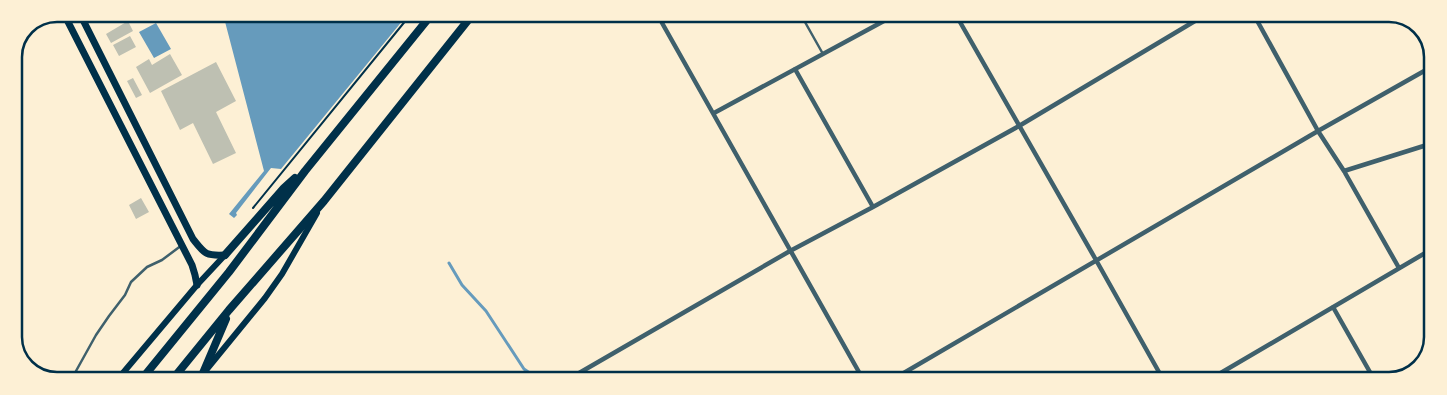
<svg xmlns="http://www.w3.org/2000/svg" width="1447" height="395" font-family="'Golos Text',sans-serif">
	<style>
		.water { fill: #669bbc }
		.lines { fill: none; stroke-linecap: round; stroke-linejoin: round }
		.stream { stroke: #669bbc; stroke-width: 3 }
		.building { fill: #bec0b2 }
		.path { stroke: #003049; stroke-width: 2 }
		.service { stroke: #3f606c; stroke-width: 2.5 }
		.minor { stroke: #3f606c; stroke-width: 4.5 }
		.secondary { stroke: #003049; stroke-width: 6 }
		.primary { stroke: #003049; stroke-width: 7 }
		.trunk { stroke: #003049; stroke-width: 8 }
		.rim { fill: none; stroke: #003049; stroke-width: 2.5 }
	</style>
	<rect width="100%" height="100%" fill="#fdf0d5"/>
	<path class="water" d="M 223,14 L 408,14 L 281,169 L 271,168 L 236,213 L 237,215 L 234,218 L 229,214 L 264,171 Z
		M 156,23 L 171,49 L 154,58 L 139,32 Z"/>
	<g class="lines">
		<path class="stream" d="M 449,263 L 462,285 L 486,311 L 524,369 L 534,376 L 537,380"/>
	</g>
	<path class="building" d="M 133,14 L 151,14 L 137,21 Z
		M 128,21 L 133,31 L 111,43 L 106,34 Z
		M 130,36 L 136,47 L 119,56 L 113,45 Z
		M 170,54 L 182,75 L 150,93 L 136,67 L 149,59 L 152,65 Z
		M 216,62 L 236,101 L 216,112 L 236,153 L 213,164 L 193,123 L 180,130 L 161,91 Z
		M 133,78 L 142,95 L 136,98 L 127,81 Z
		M 141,198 L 149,212 L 136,219 L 129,205 Z"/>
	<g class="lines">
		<path class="path" d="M 253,208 L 411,14
			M 104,380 L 105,380"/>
		<path class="service" d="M 801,15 L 823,54
			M 71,380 L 96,335 L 109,316 L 125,295 L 131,282 L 147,267 L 162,260 L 182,245"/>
		<path class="minor" d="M 657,14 C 727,136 794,259 864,381
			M 956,15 L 1096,260 L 1164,381
			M 1254,15 L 1318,131 L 1344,171 L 1399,268
			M 795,69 L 873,207
			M 714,113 L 895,15
			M 1344,171 L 1430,144 L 1433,145
			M 1333,307 L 1375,381
			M 203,373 L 212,380
			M 567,380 L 790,251 L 873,207 L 1019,126 L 1205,15
			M 890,381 L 1318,131 L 1433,66
			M 1207,381 L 1432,249"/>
		<path class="secondary" d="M 117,380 L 197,285 L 225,255
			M 198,380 L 265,298 L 282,274 L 317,213"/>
		<path class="primary" d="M 64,14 L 192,265 L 195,275 L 197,285
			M 80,14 L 193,239 C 205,254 205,256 225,255"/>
		<path class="trunk" d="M 225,255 L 284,188 L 295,178
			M 203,373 L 226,319
			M 141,380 L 229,272 L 305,171 L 432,14
			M 172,380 L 229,310 L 324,201 L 473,14"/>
	</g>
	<path d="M0 0H1447V395H0ZM57 22H1389A35 35 0 0 1 1424 57V337A35 35 0 0 1 1389 372H57A35 35 0 0 1 22 337V57A35 35 0 0 1 57 22Z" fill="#fdf0d5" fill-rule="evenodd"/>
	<path class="rim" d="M57 22H1389A35 35 0 0 1 1424 57V337A35 35 0 0 1 1389 372H57A35 35 0 0 1 22 337V57A35 35 0 0 1 57 22Z"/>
</svg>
